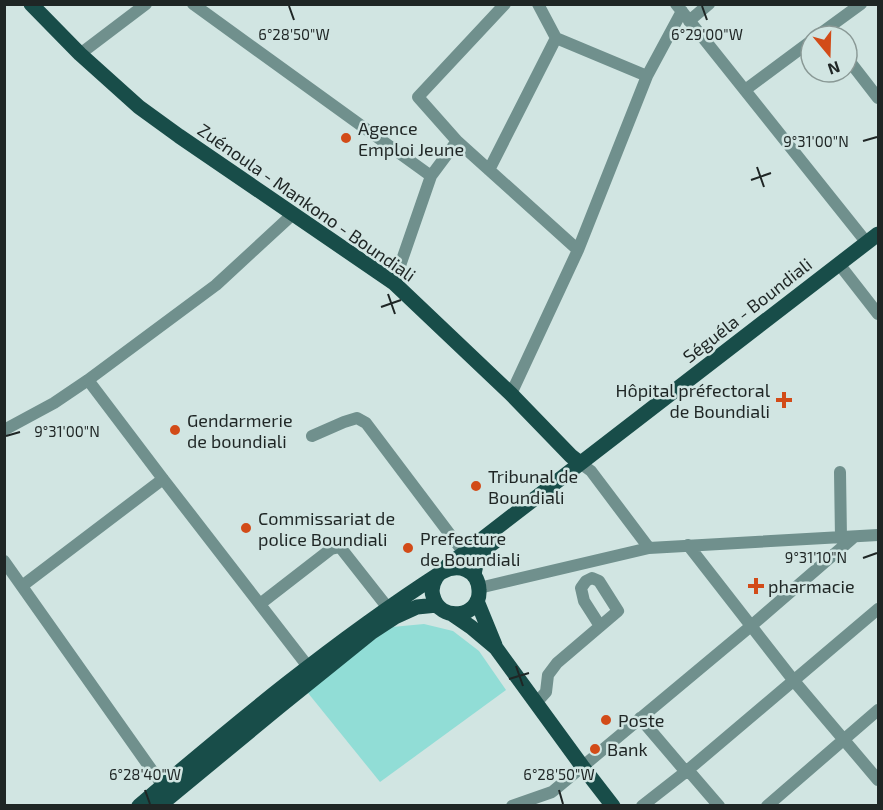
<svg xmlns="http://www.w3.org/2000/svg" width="883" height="810" font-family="'Exo 2',sans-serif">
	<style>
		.green { fill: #91ddd6 }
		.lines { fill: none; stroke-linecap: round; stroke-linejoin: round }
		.minor { stroke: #70908d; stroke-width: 12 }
		.major { stroke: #184d49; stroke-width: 15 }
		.ticks { fill: none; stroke: #1f2625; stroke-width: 2 }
		.poi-dot { fill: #d24b18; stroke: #d1e5e2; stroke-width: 2 }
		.labels { text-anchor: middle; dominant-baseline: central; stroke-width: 5; stroke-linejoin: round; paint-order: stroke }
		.poi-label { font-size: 18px; fill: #1f2625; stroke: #d1e5e2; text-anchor: start }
		.street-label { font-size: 18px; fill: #1f2625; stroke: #d1e5e2 }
		.ticks-label { font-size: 15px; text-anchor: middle; fill: #1f2625; stroke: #d1e5e2; stroke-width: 5; stroke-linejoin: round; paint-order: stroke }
	</style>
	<rect width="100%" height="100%" fill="#d1e5e2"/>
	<path class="green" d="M 424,624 L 453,631 L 479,651 L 506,690 L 380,782 L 304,688 L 392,627 Z"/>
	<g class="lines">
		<path class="minor" d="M 193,4 L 431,176 L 394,283
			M 505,4 L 418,97 L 457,141 L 578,250
			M 538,4 L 556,38 L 647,76
			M 676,4 L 867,243
			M 689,21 L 709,4
			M 817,36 L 861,4
			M 80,54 L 146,4
			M 847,58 L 878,98
			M 745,90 L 811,41
			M 489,170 L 556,38
			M 431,176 L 457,141
			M 839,264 L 878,314
			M 88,380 L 163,479 L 313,673
			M 511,394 L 578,250 L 647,76 L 682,11
			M 4,430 L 54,403 L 88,380 L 216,285 L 293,214
			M 312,436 L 344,422 L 357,418 L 366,423 L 464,553
			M 580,463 L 591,471 L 649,548
			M 840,472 L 841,538
			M 688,545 L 794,681 L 878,780
			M 4,561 L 163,786
			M 22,586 L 163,479
			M 479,588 L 649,548 L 878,535
			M 260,604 L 331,549 L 340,547 L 388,608
			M 536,703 L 546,692 L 548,675 L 557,663 L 618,611 L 599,581 L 592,578 L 586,581 L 581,588 L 584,601 L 600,626
			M 640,718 L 686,772
			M 688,770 L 719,806
			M 512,806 L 552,792 L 751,626 L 854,537
			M 642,806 L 688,770 L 878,609
			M 767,806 L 878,710"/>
		<path class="major" d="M 31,4 L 80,54 L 139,107 L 179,136 L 394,283 L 511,394 L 571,456 L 580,463
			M 474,576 C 476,556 482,551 497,540
			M 477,601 L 495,645
			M 452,614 L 471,627 L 496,648 L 582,766 L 613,806
			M 139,806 C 236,723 335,641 442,572 C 458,563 478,569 479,590 C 481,618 439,623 433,596 C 431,590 433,583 436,578 C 442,568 454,561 464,553 L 878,234
			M 159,806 L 279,707 L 372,632 L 395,617 L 417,607 L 437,605"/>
	</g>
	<path class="ticks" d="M 289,6 L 294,20M 702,6 L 707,20M 863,141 L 877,137M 757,167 L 764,187M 751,180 L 771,173M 388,294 L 395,314M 381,307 L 401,300M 6,436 L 20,432M 863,558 L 877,553M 516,666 L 523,686M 509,679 L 529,673M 145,790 L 150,804M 559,790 L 563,804"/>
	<g class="poi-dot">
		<circle cx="346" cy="138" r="6"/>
		<path d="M781 391h6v6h6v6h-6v6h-6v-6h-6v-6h6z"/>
		<circle cx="175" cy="430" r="6"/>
		<circle cx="476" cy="486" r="6"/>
		<circle cx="246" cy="528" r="6"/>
		<circle cx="408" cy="548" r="6"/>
		<path d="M753 577h6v6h6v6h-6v6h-6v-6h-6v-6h6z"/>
		<circle cx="606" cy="720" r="6"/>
		<circle cx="595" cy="749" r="6"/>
	</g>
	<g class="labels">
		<g class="poi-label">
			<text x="358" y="128">Agence<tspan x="358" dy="21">Emploi Jeune</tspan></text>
			<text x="770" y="390" text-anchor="end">Hôpital préfectoral<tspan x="770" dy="21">de Boundiali</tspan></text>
			<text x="187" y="420">Gendarmerie<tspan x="187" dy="21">de boundiali</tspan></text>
			<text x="488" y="476">Tribunal de<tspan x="488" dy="21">Boundiali</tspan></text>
			<text x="258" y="518">Commissariat de<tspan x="258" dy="21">police Boundiali</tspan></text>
			<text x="420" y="538">Prefecture<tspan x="420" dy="21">de Boundiali</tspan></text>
			<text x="768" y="586">pharmacie</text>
			<text x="618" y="720">Poste</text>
			<text x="607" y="749">Bank</text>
		</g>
		<g class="street-label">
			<text transform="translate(307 202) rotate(35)">Zuénoula - Mankono - Boundiali</text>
			<text transform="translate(747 310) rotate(-38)">Séguéla - Boundiali</text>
		</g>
	</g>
	<g class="ticks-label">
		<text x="294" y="40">6°28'50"W</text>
		<text x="707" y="40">6°29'00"W</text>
		<text x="816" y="147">9°31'00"N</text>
		<text x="67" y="437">9°31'00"N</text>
		<text x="816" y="563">9°31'10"N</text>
		<text x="145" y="780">6°28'40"W</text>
		<text x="559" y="780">6°28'50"W</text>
	</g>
	<rect width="883" height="810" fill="none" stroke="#1f2625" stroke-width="12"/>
	<g transform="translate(829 54) rotate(161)"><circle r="28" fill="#d1e5e2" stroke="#8a9996" stroke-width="1.5"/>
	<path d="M0-4.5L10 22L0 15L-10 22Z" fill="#d24b18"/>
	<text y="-9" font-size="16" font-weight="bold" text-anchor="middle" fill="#1f2625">N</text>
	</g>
</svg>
